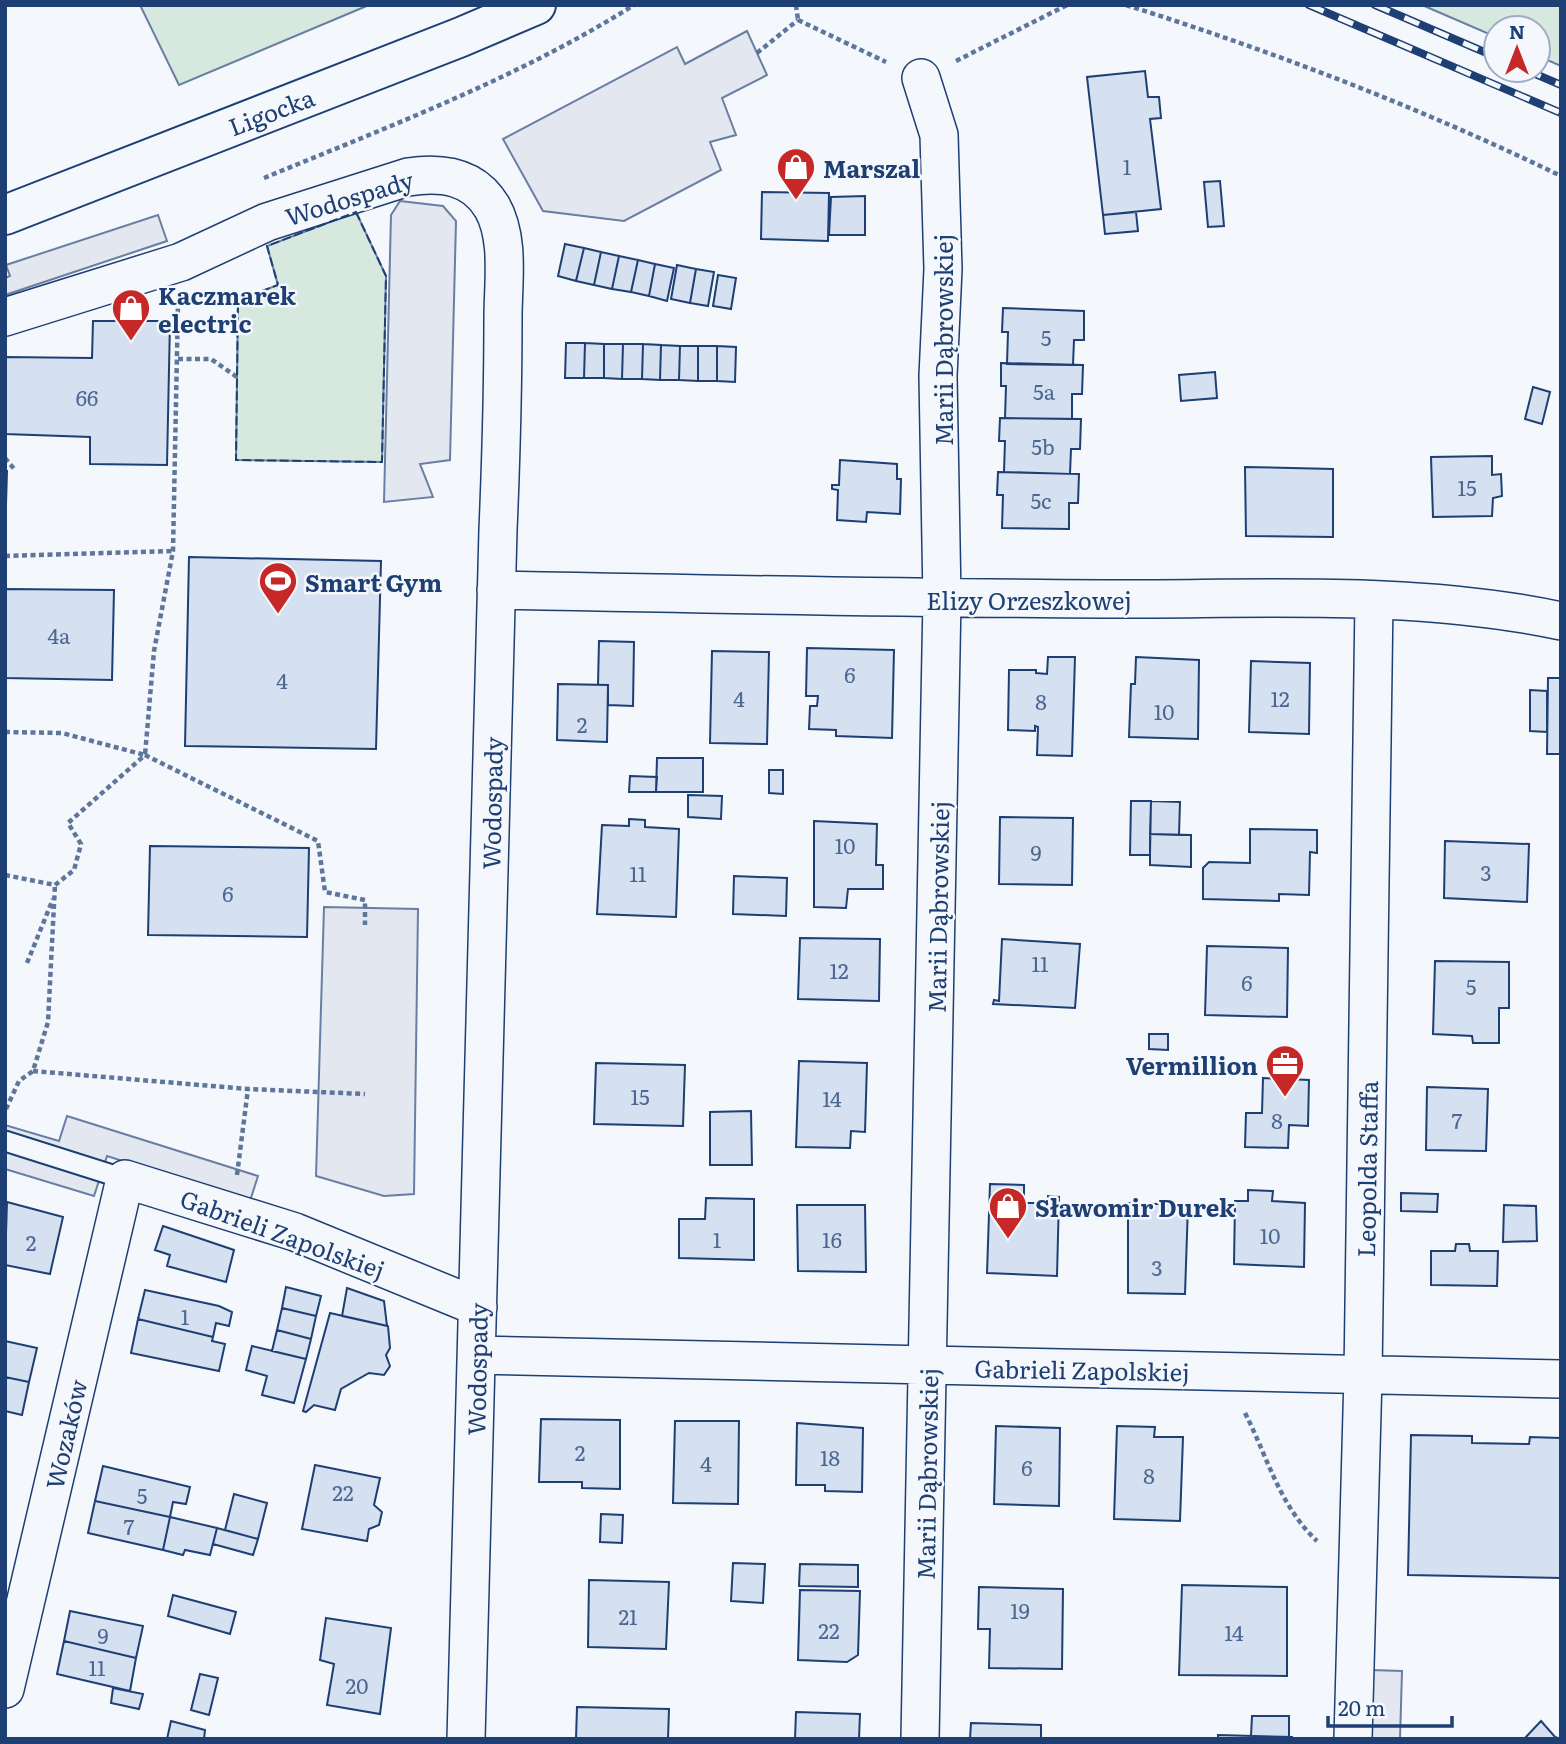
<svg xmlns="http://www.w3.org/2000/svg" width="1566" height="1744" font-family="Literata,serif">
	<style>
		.green { fill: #d7e8df; stroke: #687fa3; stroke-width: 2 }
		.parking { fill: #e3e8f0; stroke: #687fa3; stroke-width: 2 }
		.building { fill: #d5e0f0; stroke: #1d3f73; stroke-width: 2 }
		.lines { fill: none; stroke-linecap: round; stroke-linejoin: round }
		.service-casing { stroke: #1d3f73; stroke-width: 23 }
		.minor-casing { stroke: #1d3f73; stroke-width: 40 }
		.tertiary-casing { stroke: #1d3f73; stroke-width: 42 }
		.path { stroke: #5e769c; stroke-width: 4.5; stroke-dasharray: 5 3.5; stroke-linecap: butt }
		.service { stroke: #f4f7fb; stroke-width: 19 }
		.minor { stroke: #f4f7fb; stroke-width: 37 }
		.tertiary { stroke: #f4f7fb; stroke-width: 38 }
		.rail-casing { stroke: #1d3f73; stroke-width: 8 }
		.rail { stroke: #f4f7fb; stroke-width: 5; stroke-dasharray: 16; stroke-linecap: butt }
		.fence { stroke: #1d3f73; stroke-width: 2; stroke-dasharray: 9 3.5; stroke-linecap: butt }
		.labels { text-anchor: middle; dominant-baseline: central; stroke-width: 5; stroke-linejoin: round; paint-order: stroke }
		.number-label { font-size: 21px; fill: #4b6792 }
		.street-label { font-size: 24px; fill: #1d3f73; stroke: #f4f7fb }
		.poi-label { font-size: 24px; font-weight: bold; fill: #1d3f73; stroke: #f4f7fb; text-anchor: start }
	</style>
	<rect width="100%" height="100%" fill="#f4f7fb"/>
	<path class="green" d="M 140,5 L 369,5 L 179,85 Z
		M 1422,5 L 1561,5 L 1561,66 L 1538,56 L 1538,28 L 1496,28 L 1496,37 Z
		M 356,212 L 386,276 L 382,462 L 236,460 L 238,300 L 278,285 L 267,246 Z"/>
	<path class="parking" d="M 747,31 L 767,75 L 722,98 L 736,135 L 710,142 L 721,170 L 624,221 L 543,211 L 503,139 L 677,47 L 685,64 Z
		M 400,201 L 443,206 L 456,221 L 450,460 L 420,464 L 433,497 L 384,502 L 391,215 Z
		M 158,215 L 167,241 L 5,295 L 5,278 L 10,276 L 6,265 Z
		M 324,907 L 418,909 L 414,1194 L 384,1196 L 316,1176 Z
		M 67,1116 L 258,1176 L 250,1201 L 107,1156 L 94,1196 L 5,1169 L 5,1125 L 59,1141 Z
		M 1371,1670 L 1402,1671 L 1400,1739 L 1370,1739 Z"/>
	<path class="building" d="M 1145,71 L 1148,97 L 1159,97 L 1161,118 L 1150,119 L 1161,209 L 1103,215 L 1087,77 Z
		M 1220,181 L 1224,226 L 1208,227 L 1204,182 Z
		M 762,192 L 829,193 L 828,241 L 761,239 Z
		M 865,196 L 865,235 L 829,235 L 831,197 Z
		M 1136,212 L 1138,231 L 1105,234 L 1103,215 Z
		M 565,244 L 584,248 L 576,281 L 558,276 Z
		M 584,248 L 601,252 L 594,285 L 576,281 Z
		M 601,252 L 619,256 L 612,289 L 594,285 Z
		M 619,256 L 638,260 L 631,292 L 612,289 Z
		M 638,260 L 655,264 L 649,296 L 631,292 Z
		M 655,264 L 674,268 L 667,301 L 649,296 Z
		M 677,265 L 696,269 L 690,303 L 671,299 Z
		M 696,269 L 714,272 L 708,306 L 690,303 Z
		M 718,275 L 736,278 L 731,309 L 713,306 Z
		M 1003,308 L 1084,311 L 1084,340 L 1074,340 L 1073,365 L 1007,364 L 1008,332 L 1002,332 Z
		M 93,321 L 170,321 L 167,465 L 90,464 L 90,437 L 5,434 L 5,357 L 92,358 Z
		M 566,343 L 585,343 L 584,378 L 565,378 Z
		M 585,343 L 604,344 L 604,378 L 584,378 Z
		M 604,344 L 623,344 L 622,379 L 604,378 Z
		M 623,344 L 643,344 L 642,379 L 622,379 Z
		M 643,344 L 661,345 L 660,380 L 642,379 Z
		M 661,345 L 680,346 L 679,380 L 660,380 Z
		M 680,346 L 698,346 L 698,381 L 679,380 Z
		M 698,346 L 717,346 L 717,381 L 698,381 Z
		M 717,346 L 736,347 L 735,382 L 717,381 Z
		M 1001,363 L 1083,365 L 1082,394 L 1072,394 L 1072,419 L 1005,418 L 1006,386 L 1001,386 Z
		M 1215,372 L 1217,398 L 1181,401 L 1179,375 Z
		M 1533,387 L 1550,392 L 1542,424 L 1525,419 Z
		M 1000,418 L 1081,419 L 1080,449 L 1071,449 L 1070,474 L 1004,472 L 1005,441 L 999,441 Z
		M 1492,456 L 1492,475 L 1501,474 L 1502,496 L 1493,498 L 1492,516 L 1433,517 L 1431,457 Z
		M 840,460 L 897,464 L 897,479 L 901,479 L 900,514 L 867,512 L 866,522 L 837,520 L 838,490 L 832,489 L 832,485 L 839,485 Z
		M 1245,467 L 1333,469 L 1333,537 L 1246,536 Z
		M 5,471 L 7,471 L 5,538 Z
		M 998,472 L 1079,474 L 1078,503 L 1069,503 L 1069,529 L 1002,528 L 1003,495 L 997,495 Z
		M 189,557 L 381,561 L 376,749 L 185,746 Z
		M 5,589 L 114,590 L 112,680 L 5,678 Z
		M 599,641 L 634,642 L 633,706 L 608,705 L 608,685 L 598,685 Z
		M 807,648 L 894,650 L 892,738 L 836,736 L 836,730 L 809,729 L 810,706 L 817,706 L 818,696 L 806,696 Z
		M 712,651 L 769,652 L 767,744 L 710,743 Z
		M 1048,657 L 1075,657 L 1072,756 L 1037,755 L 1038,727 L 1035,726 L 1035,731 L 1008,730 L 1009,670 L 1036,670 L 1036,673 L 1047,674 Z
		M 1136,657 L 1199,660 L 1198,739 L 1129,737 L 1131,684 L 1135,684 Z
		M 1251,661 L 1310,663 L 1309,734 L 1249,732 Z
		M 1548,678 L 1561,678 L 1561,754 L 1547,754 Z
		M 558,684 L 608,685 L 607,742 L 557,740 Z
		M 1530,690 L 1547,691 L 1547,732 L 1530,731 Z
		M 657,758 L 703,758 L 703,792 L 656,792 Z
		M 769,770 L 783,770 L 783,794 L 769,793 Z
		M 630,776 L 657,777 L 656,792 L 629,792 Z
		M 688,795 L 722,796 L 721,819 L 688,817 Z
		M 1131,801 L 1151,801 L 1150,855 L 1130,855 Z
		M 1151,801 L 1180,802 L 1179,835 L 1150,834 Z
		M 1000,817 L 1073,818 L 1072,885 L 999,884 Z
		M 629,819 L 645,820 L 645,827 L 679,829 L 676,917 L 597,914 L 602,825 L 629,826 Z
		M 814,821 L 877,824 L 876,865 L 883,865 L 883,889 L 848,889 L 846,908 L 814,907 Z
		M 1250,829 L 1317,830 L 1317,853 L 1310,852 L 1309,895 L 1279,894 L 1279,901 L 1203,899 L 1203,868 L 1209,862 L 1250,863 Z
		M 1150,834 L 1191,835 L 1191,867 L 1150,865 Z
		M 1445,841 L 1529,844 L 1527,902 L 1444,898 Z
		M 150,846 L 309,848 L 307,937 L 148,935 Z
		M 734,876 L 787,878 L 786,916 L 733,914 Z
		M 800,938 L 880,939 L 879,1001 L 798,999 Z
		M 1002,939 L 1080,944 L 1075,1008 L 993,1004 L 994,1000 L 999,1001 Z
		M 1207,946 L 1288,948 L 1287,1017 L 1205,1015 Z
		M 1435,961 L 1509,962 L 1509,1008 L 1499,1008 L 1499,1043 L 1473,1043 L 1472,1036 L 1433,1034 Z
		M 1149,1034 L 1168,1034 L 1168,1050 L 1149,1049 Z
		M 799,1061 L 867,1063 L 865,1132 L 851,1131 L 850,1148 L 796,1147 Z
		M 596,1063 L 685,1065 L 683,1126 L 594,1124 Z
		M 1263,1078 L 1309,1080 L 1308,1126 L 1289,1125 L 1288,1148 L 1245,1147 L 1246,1113 L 1262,1113 Z
		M 1427,1087 L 1488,1089 L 1486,1151 L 1426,1150 Z
		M 751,1111 L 752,1165 L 710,1165 L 710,1112 Z
		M 990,1184 L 1024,1185 L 1024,1203 L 1048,1203 L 1048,1196 L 1059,1197 L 1057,1276 L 987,1273 Z
		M 1248,1190 L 1273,1191 L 1272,1201 L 1305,1203 L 1304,1267 L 1234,1264 L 1235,1201 L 1248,1201 Z
		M 1401,1193 L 1438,1194 L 1437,1212 L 1401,1211 Z
		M 706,1198 L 754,1199 L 754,1260 L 679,1258 L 679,1219 L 705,1219 Z
		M 7,1202 L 63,1217 L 50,1274 L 5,1265 Z
		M 1128,1203 L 1188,1205 L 1185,1294 L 1128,1293 Z
		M 797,1205 L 865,1205 L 866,1272 L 798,1271 Z
		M 1504,1205 L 1536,1206 L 1537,1241 L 1503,1242 Z
		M 163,1226 L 234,1250 L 226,1282 L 167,1266 L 170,1255 L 155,1250 Z
		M 1456,1244 L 1469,1244 L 1470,1251 L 1498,1251 L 1497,1286 L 1431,1285 L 1431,1251 L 1455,1251 Z
		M 286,1287 L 321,1296 L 316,1316 L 282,1308 Z
		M 347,1288 L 384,1301 L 387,1326 L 342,1316 Z
		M 145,1290 L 219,1306 L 232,1312 L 229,1326 L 216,1323 L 213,1337 L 138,1319 Z
		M 282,1308 L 316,1316 L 311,1339 L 277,1330 Z
		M 330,1313 L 388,1326 L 390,1348 L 386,1355 L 390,1366 L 384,1375 L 369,1373 L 341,1389 L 335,1410 L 314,1405 L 306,1412 L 303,1411 Z
		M 138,1319 L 213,1337 L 212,1341 L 225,1344 L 219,1371 L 131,1353 Z
		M 277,1330 L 311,1339 L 306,1359 L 272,1351 Z
		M 5,1341 L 37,1348 L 29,1382 L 5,1377 Z
		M 252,1346 L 306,1359 L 294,1403 L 262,1395 L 267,1376 L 246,1370 Z
		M 5,1377 L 29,1382 L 22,1415 L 5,1411 Z
		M 541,1419 L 620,1420 L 620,1489 L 582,1488 L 582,1482 L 539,1482 Z
		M 675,1421 L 739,1421 L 738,1504 L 673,1503 Z
		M 797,1423 L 863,1428 L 862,1492 L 825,1491 L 825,1485 L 796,1485 Z
		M 996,1426 L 1060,1428 L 1059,1506 L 994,1504 Z
		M 1117,1426 L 1155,1427 L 1154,1437 L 1183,1437 L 1180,1521 L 1114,1519 Z
		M 1411,1435 L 1472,1436 L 1472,1443 L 1529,1444 L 1530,1437 L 1561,1438 L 1561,1578 L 1408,1575 Z
		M 315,1465 L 380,1478 L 374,1505 L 382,1512 L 379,1525 L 369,1529 L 367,1541 L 302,1529 Z
		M 103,1466 L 190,1487 L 186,1504 L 173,1502 L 170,1517 L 95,1501 Z
		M 234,1494 L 267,1503 L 258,1539 L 225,1530 Z
		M 95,1501 L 170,1517 L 163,1550 L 88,1533 Z
		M 601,1514 L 623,1515 L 622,1543 L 600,1542 Z
		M 170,1517 L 217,1528 L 210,1555 L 185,1550 L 183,1555 L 163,1550 Z
		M 217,1528 L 258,1539 L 253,1555 L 213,1544 Z
		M 733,1563 L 765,1564 L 763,1603 L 731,1601 Z
		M 800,1564 L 858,1565 L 858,1587 L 799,1586 Z
		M 589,1580 L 669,1582 L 666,1649 L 588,1647 Z
		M 1182,1585 L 1287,1587 L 1287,1676 L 1179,1675 Z
		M 979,1587 L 1063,1589 L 1062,1669 L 989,1668 L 990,1629 L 978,1629 Z
		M 800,1590 L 860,1591 L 858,1655 L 847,1662 L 798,1660 Z
		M 173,1595 L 236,1612 L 230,1634 L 168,1616 Z
		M 70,1611 L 143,1626 L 136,1658 L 64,1641 Z
		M 326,1618 L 391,1628 L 380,1714 L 327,1705 L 334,1664 L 320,1660 Z
		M 64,1641 L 136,1658 L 130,1691 L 57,1674 Z
		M 200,1674 L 218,1678 L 209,1715 L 191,1710 Z
		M 113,1688 L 143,1694 L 139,1709 L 111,1703 Z
		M 577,1707 L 669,1709 L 668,1739 L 576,1739 Z
		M 796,1712 L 860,1714 L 859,1739 L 795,1739 Z
		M 1252,1716 L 1289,1716 L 1289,1737 L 1251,1736 Z
		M 171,1721 L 205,1730 L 204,1739 L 167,1739 Z
		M 1541,1721 L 1555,1737 L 1561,1739 L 1524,1739 Z
		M 971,1723 L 1041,1725 L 1041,1739 L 970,1739 Z
		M 1218,1735 L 1292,1737 L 1292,1739 L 1218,1739 Z"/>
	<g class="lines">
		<g class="service-casing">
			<path id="service" d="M 5,1141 L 125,1179"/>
		</g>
		<g class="minor-casing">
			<path id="minor" d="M 5,317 L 181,262 L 267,222 L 408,177 C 441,172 473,175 492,207 C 510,238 503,283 503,317 C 503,389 501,459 498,530 L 466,1739
				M 496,590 C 698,594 900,598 1102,599 C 1254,600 1411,589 1561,621
				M 477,1355 L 1561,1379
				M 5,1689 L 125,1179 L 295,1232 L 478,1307
				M 920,1739 L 942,599 L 938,376 L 943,269 L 939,135 L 921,78
				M 1353,1739 L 1363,1376 L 1374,600"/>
		</g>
		<g class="tertiary-casing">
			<path id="tertiary" d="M 5,215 L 461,37 L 536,5"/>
		</g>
		<path class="path" d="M 796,5 L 798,20
			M 1126,5 C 1275,52 1421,108 1561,176
			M 798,20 L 886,62
			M 757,53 L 798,20
			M 956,61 L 1067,5
			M 264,178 C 390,126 518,78 634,5
			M 178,359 L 211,359 L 237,377
			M 5,458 L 15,470
			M 5,556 L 173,551
			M 5,732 L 62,733 L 145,755 L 154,651 L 173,551 L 178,303
			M 5,875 L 55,885 L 74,870 L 81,844 L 68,823 L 145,755 L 318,841 L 325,892 L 365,900 L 365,925
			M 27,963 L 53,899
			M 33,1071 L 248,1089 L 365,1094
			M 6,1109 L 19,1081 L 33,1071 L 48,1022 L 55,885
			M 237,1175 L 248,1089
			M 1245,1413 C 1268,1458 1279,1505 1317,1541"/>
		<use href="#service" class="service"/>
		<use href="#minor" class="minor"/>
		<use href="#tertiary" class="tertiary"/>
		<g class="rail-casing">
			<path id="rail" d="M 1309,5 L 1561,113
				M 1375,5 L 1496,57
				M 1526,70 L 1561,85"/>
		</g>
		<use href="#rail" class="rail"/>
		<path class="fence" d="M 356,212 L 386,276 L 382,462 L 236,460 L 238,300 L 278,285 L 267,246 Z"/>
	</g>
	<defs>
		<g id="shop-pin" transform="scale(2.0125)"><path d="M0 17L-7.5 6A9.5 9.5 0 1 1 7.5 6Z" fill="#c62828" stroke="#f4f7fb"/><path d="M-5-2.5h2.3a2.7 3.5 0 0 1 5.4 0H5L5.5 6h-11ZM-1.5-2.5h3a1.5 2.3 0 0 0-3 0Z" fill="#fff"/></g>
		<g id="stadium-pin" transform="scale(2.0125)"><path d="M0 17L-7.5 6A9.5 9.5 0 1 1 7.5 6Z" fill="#c62828" stroke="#f4f7fb"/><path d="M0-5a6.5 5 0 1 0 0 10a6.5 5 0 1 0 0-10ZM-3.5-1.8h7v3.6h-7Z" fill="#fff"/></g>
		<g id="office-pin" transform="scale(2.0125)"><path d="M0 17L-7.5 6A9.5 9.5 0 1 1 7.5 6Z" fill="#c62828" stroke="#f4f7fb"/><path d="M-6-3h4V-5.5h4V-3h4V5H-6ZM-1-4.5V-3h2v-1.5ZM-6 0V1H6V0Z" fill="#fff"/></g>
	</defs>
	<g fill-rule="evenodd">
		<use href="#shop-pin" x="796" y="167"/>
		<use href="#shop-pin" x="131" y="308"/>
		<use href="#stadium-pin" x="278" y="581"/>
		<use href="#office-pin" x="1285" y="1064"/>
		<use href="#shop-pin" x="1008" y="1206"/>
	</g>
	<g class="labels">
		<g class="number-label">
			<text x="1127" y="165">1</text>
			<text x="1046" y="336">5</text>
			<text x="1044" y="390">5a</text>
			<text x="87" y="396">66</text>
			<text x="1043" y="445">5b</text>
			<text x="1467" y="486">15</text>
			<text x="1041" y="499">5c</text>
			<text x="59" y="634">4a</text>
			<text x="850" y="673">6</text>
			<text x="282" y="679">4</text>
			<text x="739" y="697">4</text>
			<text x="1280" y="697">12</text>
			<text x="1041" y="700">8</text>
			<text x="1164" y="710">10</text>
			<text x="582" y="723">2</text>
			<text x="845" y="844">10</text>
			<text x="1036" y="851">9</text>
			<text x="1486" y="871">3</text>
			<text x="638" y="872">11</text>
			<text x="228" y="892">6</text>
			<text x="1040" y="962">11</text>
			<text x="839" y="969">12</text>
			<text x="1247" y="981">6</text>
			<text x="1471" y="985">5</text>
			<text x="640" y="1095">15</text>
			<text x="832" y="1097">14</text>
			<text x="1277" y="1119">8</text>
			<text x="1457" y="1119">7</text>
			<text x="1270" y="1234">10</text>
			<text x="717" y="1238">1</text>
			<text x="832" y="1238">16</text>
			<text x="31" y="1241">2</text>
			<text x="1157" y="1266">3</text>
			<text x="185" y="1315">1</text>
			<text x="580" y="1451">2</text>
			<text x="830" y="1456">18</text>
			<text x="706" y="1462">4</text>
			<text x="1027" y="1466">6</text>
			<text x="1149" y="1474">8</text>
			<text x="343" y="1491">22</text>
			<text x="142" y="1494">5</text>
			<text x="129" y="1525">7</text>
			<text x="1020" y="1609">19</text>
			<text x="628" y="1615">21</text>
			<text x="829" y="1629">22</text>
			<text x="1234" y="1631">14</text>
			<text x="103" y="1634">9</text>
			<text x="97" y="1666">11</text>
			<text x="357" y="1684">20</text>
		</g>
		<g class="street-label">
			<text transform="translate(271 111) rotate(-21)">Ligocka</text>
			<text transform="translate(349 197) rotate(-17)">Wodospady</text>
			<text transform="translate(942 340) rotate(-90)">Marii Dąbrowskiej</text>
			<text x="1029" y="599">Elizy Orzeszkowej</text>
			<text transform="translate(491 803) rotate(-89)">Wodospady</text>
			<text transform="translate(937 907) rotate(-89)">Marii Dąbrowskiej</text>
			<text transform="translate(1366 1169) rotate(-89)">Leopolda Staffa</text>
			<text transform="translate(283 1233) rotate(20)">Gabrieli Zapolskiej</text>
			<text transform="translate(476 1369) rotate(-89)">Wodospady</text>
			<text transform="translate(1082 1369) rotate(1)">Gabrieli Zapolskiej</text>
			<text transform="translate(65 1434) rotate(-77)">Wozaków</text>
			<text transform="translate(926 1474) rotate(-89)">Marii Dąbrowskiej</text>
		</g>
		<g class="poi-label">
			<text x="823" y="167">Marszal</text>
			<text x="158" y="294">Kaczmarek<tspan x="158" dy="28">electric</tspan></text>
			<text x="305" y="581">Smart Gym</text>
			<text x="1258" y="1064" text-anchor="end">Vermillion</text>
			<text x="1035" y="1206">Sławomir Durek</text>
		</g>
	</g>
	<rect width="1566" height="1744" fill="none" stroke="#1d3f73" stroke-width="14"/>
	<g transform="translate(1517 49)"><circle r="33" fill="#f4f7fb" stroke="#9eadc5" stroke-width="2"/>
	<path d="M0-5L12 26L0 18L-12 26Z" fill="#c62828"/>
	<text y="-10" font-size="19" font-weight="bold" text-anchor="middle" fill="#1d3f73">N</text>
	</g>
	<path d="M1328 1716v10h124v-10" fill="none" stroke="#1d3f73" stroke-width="3.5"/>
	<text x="1338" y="1716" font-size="21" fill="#1d3f73" stroke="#f4f7fb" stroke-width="5" paint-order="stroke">20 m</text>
</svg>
